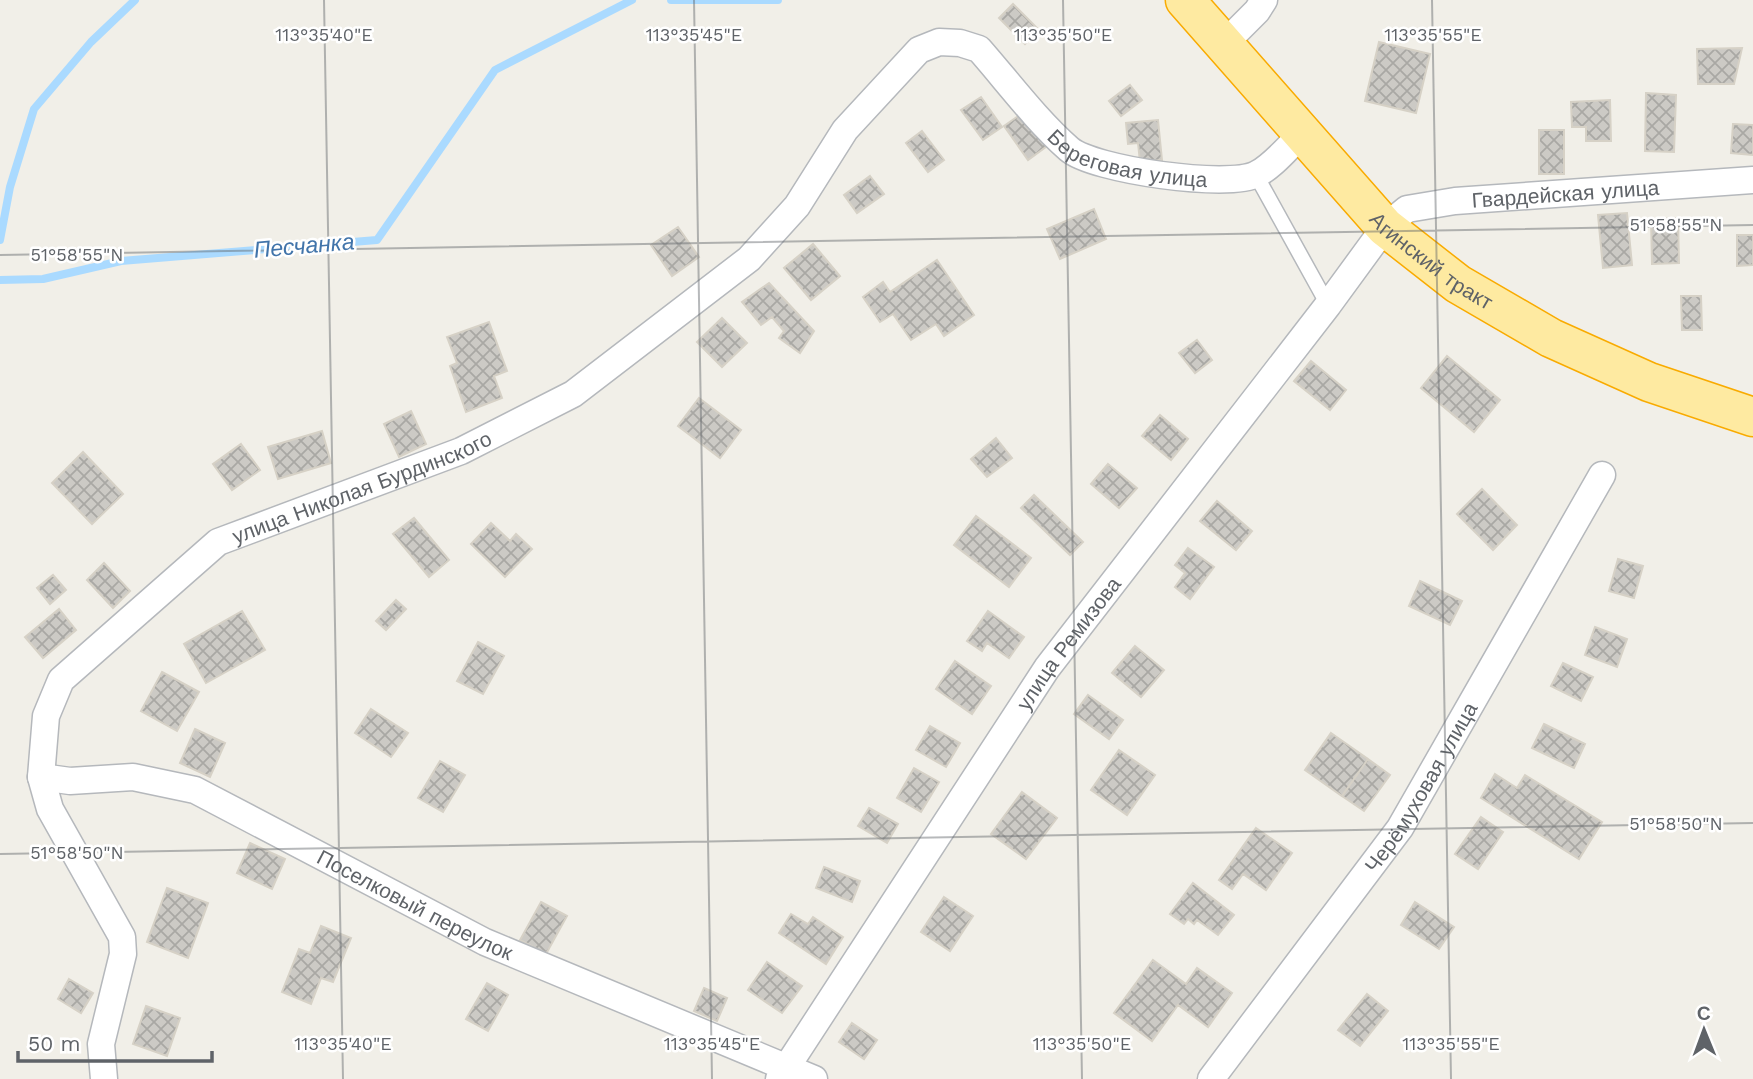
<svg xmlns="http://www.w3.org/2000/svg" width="1753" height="1079" font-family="'Work Sans',sans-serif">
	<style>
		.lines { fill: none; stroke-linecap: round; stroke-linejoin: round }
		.stream { stroke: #aadaff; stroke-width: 8 }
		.building { fill: url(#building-cross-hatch); stroke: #d6d1c6; stroke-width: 2 }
		.service-casing { stroke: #b5b8bc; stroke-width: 17 }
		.minor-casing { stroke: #b5b8bc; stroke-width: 29 }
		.trunk-casing { stroke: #f9ab00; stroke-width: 41 }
		.service { stroke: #fff; stroke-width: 14 }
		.minor { stroke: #fff; stroke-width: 26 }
		.trunk { stroke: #feeaa1; stroke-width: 38 }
		.ticks { fill: none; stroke: #5f6368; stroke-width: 2; stroke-opacity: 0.45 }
		.labels { text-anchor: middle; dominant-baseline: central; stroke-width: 5; stroke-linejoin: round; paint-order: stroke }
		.street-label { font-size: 21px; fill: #5f6368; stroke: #fff }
		.water-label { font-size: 23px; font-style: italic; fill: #4174aa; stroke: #fff }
		.ticks-label { font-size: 18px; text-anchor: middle; fill: #5f6368; stroke: #fff; stroke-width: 5; stroke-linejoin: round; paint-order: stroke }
	</style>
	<defs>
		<pattern id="building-cross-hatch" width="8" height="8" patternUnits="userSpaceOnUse" patternTransform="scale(1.75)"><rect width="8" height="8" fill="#cccac5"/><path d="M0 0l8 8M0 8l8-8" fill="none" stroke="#a9a8a4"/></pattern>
	</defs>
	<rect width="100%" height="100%" fill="#f1efe8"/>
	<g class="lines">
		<path class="stream" d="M 671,0 L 778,0
			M 0,240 L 10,187 L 34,109 L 91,42 L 135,0
			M 0,280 L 43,279 L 121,261 L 377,240 L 495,70 L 632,0"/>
	</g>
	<path class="building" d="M 1013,4 L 1039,30 L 1025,44 L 999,18 Z
		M 1379,42 L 1430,54 L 1416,113 L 1365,101 Z
		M 1742,48 L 1734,84 L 1698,84 L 1697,49 Z
		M 1130,85 L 1142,100 L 1121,116 L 1109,101 Z
		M 1646,93 L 1676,95 L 1674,152 L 1645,151 Z
		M 981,97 L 1002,127 L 983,140 L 961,110 Z
		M 1610,100 L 1611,141 L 1586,141 L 1586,127 L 1572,127 L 1571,102 Z
		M 1031,107 L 1054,141 L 1028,160 L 1004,126 Z
		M 1158,120 L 1162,160 L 1140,162 L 1138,143 L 1128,144 L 1126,123 Z
		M 1733,124 L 1753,125 L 1753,155 L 1731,153 Z
		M 1539,130 L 1564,130 L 1564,174 L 1539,174 Z
		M 922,131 L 944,160 L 928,172 L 906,143 Z
		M 870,176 L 884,194 L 857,213 L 844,195 Z
		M 1094,209 L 1106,239 L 1060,259 L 1047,229 Z
		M 1627,213 L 1632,265 L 1603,268 L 1598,215 Z
		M 1678,218 L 1679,263 L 1652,264 L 1651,219 Z
		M 678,227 L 699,257 L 672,276 L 651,245 Z
		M 1737,235 L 1753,235 L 1753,265 L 1737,266 Z
		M 813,244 L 840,276 L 811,300 L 784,268 Z
		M 937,260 L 974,315 L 944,336 L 936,324 L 911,340 L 893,314 L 880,322 L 863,297 L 883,282 L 890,292 Z
		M 769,283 L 814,331 L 800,353 L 779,338 L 784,331 L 772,317 L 761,325 L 742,302 Z
		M 1681,296 L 1701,296 L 1702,330 L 1682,330 Z
		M 722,318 L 747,343 L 722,367 L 697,342 Z
		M 489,322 L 507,371 L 494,376 L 502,398 L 466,412 L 450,366 L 457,363 L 447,337 Z
		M 1197,340 L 1212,360 L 1195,373 L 1179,353 Z
		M 1447,356 L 1500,400 L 1474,432 L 1421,388 Z
		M 1311,361 L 1346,390 L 1330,410 L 1294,381 Z
		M 699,398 L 741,430 L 720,458 L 678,426 Z
		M 411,411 L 426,444 L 399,457 L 384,424 Z
		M 1160,415 L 1188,439 L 1171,460 L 1142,436 Z
		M 322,431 L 331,463 L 278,479 L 268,447 Z
		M 996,438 L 1012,458 L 987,477 L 971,459 Z
		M 241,444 L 260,470 L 232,490 L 213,464 Z
		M 83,452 L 123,494 L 92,524 L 52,483 Z
		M 1108,464 L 1137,488 L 1119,508 L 1091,484 Z
		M 1482,489 L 1517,525 L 1493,550 L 1457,514 Z
		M 1034,495 L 1083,542 L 1070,555 L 1021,508 Z
		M 1217,501 L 1252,531 L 1236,550 L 1200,521 Z
		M 976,516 L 1031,558 L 1009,587 L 954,545 Z
		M 414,518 L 449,560 L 429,577 L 393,534 Z
		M 491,523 L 510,541 L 516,534 L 532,549 L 505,577 L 471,544 Z
		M 1188,548 L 1214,567 L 1190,599 L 1175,587 L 1185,573 L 1175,565 Z
		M 1618,559 L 1643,566 L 1634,598 L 1609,591 Z
		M 104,563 L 130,591 L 113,608 L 87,580 Z
		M 53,575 L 66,590 L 50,604 L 37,588 Z
		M 1420,581 L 1462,601 L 1450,625 L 1409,606 Z
		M 396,600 L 406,609 L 386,630 L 376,621 Z
		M 59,609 L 76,630 L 43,658 L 25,637 Z
		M 242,611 L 265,650 L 206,683 L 184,644 Z
		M 988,611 L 1024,637 L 1009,658 L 987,643 L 982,651 L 967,641 Z
		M 1595,627 L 1627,639 L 1617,667 L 1585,655 Z
		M 478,642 L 504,656 L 483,694 L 457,681 Z
		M 1135,646 L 1164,670 L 1141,697 L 1112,673 Z
		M 955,661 L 991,686 L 972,714 L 936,689 Z
		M 1563,663 L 1593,677 L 1581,701 L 1551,686 Z
		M 162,672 L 199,692 L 177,731 L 141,711 Z
		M 1088,695 L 1123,720 L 1109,739 L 1074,714 Z
		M 371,709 L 408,733 L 391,757 L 355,733 Z
		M 1544,724 L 1585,744 L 1574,768 L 1532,748 Z
		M 930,726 L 960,743 L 946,767 L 916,750 Z
		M 195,729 L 225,743 L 210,777 L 180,763 Z
		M 1331,733 L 1368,759 L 1342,796 L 1305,770 Z
		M 1119,750 L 1155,775 L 1127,815 L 1091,790 Z
		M 1368,759 L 1390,775 L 1364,811 L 1342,796 Z
		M 440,761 L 465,775 L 443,812 L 418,798 Z
		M 914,768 L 939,782 L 921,812 L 897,798 Z
		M 1495,774 L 1517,788 L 1525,775 L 1602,822 L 1579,859 L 1481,798 Z
		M 1022,792 L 1057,818 L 1026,859 L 991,834 Z
		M 869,808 L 898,824 L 887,843 L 858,826 Z
		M 1481,817 L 1503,832 L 1478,869 L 1455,854 Z
		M 1256,828 L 1292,853 L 1266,890 L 1243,874 L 1232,889 L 1219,880 Z
		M 250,843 L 285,859 L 272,889 L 237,873 Z
		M 824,867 L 860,881 L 852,902 L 816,888 Z
		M 1193,883 L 1234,915 L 1218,935 L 1197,920 L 1194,924 L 1188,919 L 1184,924 L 1170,914 Z
		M 167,888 L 208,903 L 188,958 L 147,942 Z
		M 944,897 L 973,916 L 950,951 L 921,932 Z
		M 541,902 L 567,916 L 546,954 L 520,940 Z
		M 1415,902 L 1454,927 L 1439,949 L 1401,925 Z
		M 791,914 L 808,924 L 813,917 L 843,937 L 826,964 L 779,933 Z
		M 321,926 L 351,938 L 333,982 L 321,978 L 311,1004 L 282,992 L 299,949 L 310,953 Z
		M 1153,960 L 1186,984 L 1197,968 L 1232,993 L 1208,1027 L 1178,1005 L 1152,1041 L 1114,1013 Z
		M 767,962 L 802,986 L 782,1013 L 748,990 Z
		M 69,979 L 93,993 L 81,1013 L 58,999 Z
		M 487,983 L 508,995 L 488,1031 L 466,1019 Z
		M 704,988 L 727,998 L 717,1021 L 694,1011 Z
		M 1367,994 L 1388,1011 L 1360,1046 L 1338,1030 Z
		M 146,1006 L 180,1018 L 167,1056 L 133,1044 Z
		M 852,1023 L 877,1040 L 864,1059 L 839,1042 Z"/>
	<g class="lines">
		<g class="service-casing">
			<path id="service" d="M 1256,175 L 1328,305"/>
		</g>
		<g class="minor-casing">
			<g id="minor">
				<path d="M 1224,44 L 1257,11 L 1264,0"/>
				<path id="s1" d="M 41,777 L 70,781 L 133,777 L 195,790 L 485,942 L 814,1079"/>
				<path id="s2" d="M 104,1079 L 101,1044 L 123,954 L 122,937 L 50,809 L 41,777 L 46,716 L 61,680 L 218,542 L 461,451 L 573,394 L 749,259 L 797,206 L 845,130 L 919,50 L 939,42 L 960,43 L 979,49 C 1008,82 1036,120 1069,149 C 1093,170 1229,189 1257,174 C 1273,166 1288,147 1301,135"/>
				<path id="s3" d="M 779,1079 L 1047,668 L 1328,305 L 1385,227 L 1407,209 L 1455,201 L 1753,180"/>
				<path id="s4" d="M 1211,1079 L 1400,828 L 1602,475"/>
			</g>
		</g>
		<g class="trunk-casing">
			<g id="trunk">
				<path id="s5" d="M 1185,0 L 1385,227 L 1458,284 L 1551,338 L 1649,382 L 1753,417"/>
			</g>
		</g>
		<use href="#service" class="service"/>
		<use href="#minor" class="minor"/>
		<use href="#trunk" class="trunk"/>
	</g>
	<path class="ticks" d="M 324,0 L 343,1079M 694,0 L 712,1079M 1063,0 L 1082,1079M 1432,0 L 1451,1079M 0,255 L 1753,225M 0,854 L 1753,823"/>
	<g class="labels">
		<g class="street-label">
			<text stroke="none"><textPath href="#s2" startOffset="1768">Береговая улица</textPath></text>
			<text stroke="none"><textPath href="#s3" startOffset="1234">Гвардейская улица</textPath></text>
			<text stroke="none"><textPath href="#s5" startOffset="360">Агинский тракт</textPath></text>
			<text stroke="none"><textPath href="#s2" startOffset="788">улица Николая Бурдинского</textPath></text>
			<text stroke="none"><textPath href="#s3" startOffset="523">улица Ремизова</textPath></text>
			<text stroke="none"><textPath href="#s4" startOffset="360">Черёмуховая улица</textPath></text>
			<text stroke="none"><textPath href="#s1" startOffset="404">Поселковый переулок</textPath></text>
		</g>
		<g class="water-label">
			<text transform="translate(304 246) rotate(-5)">Песчанка</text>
		</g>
	</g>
	<g class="ticks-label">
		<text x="324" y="41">113°35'40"E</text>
		<text x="694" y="41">113°35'45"E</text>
		<text x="1063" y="41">113°35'50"E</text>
		<text x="1433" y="41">113°35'55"E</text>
		<text x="1676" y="231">51°58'55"N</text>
		<text x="77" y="261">51°58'55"N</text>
		<text x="1676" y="830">51°58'50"N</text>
		<text x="77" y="859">51°58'50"N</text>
		<text x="343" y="1050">113°35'40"E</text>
		<text x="712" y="1050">113°35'45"E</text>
		<text x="1082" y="1050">113°35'50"E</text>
		<text x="1451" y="1050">113°35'55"E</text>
	</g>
	<g transform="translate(1704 1030) rotate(359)" stroke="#ffffff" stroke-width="5" paint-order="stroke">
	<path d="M0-5L12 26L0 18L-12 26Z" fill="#5f6368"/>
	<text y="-10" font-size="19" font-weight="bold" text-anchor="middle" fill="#5f6368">С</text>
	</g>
	<path d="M18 1051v10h194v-10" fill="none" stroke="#5f6368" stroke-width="3.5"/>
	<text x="28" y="1051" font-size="21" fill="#5f6368" stroke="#ffffff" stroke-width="5" paint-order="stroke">50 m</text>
</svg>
